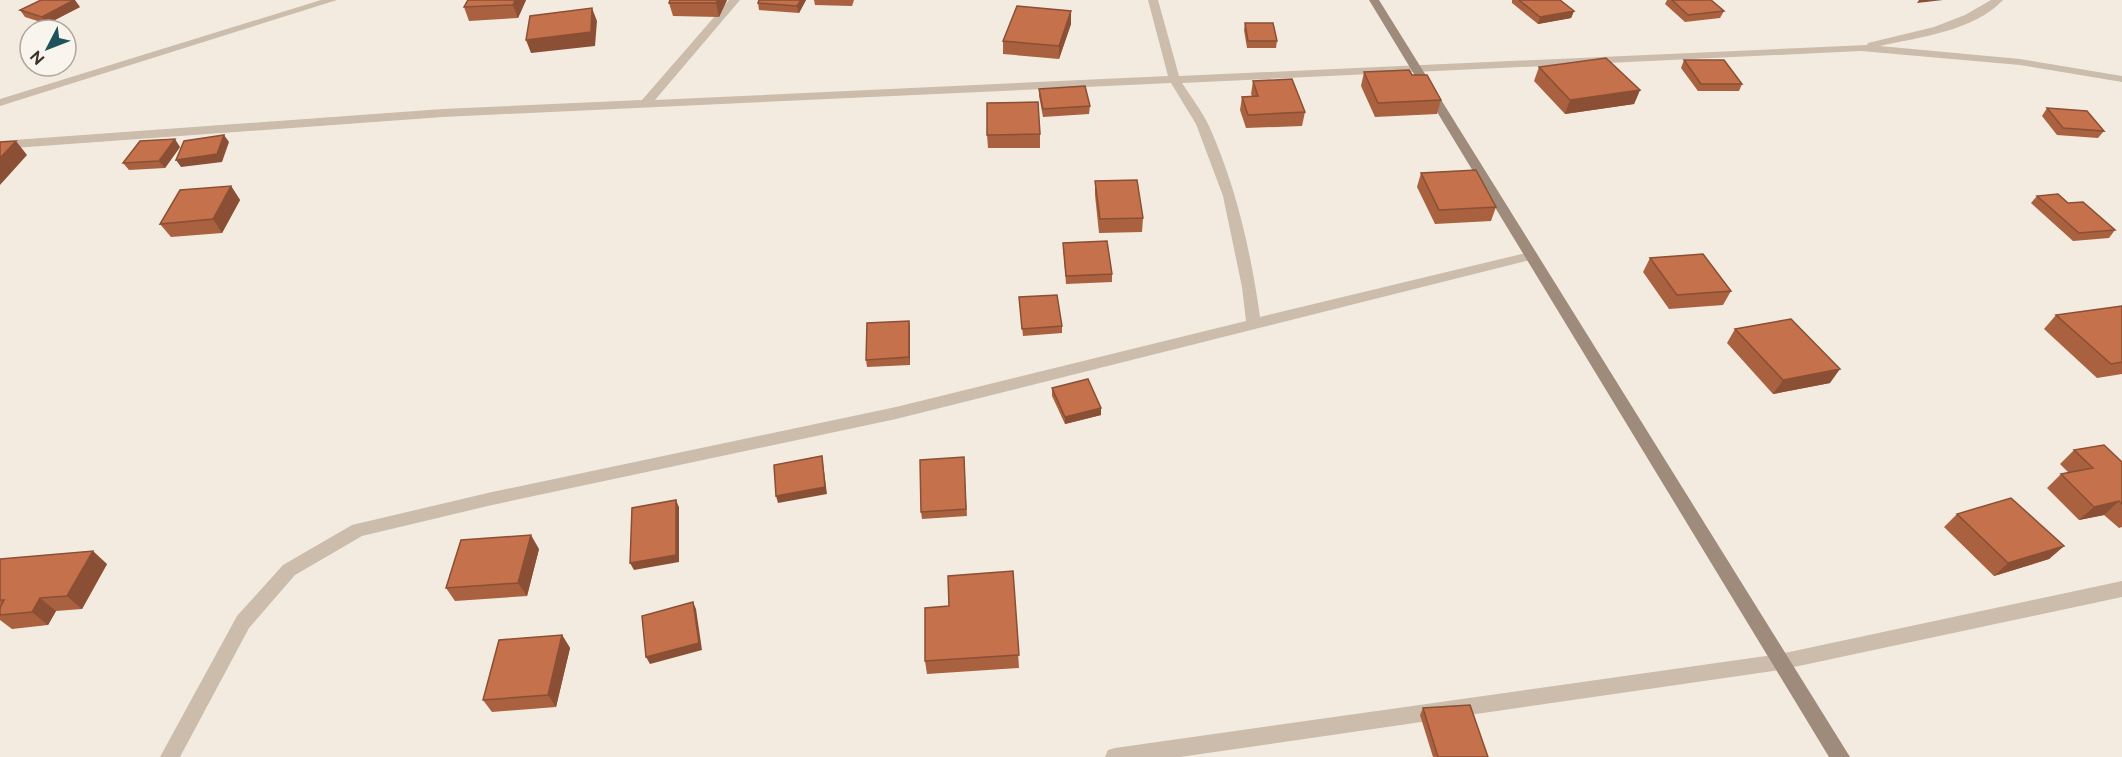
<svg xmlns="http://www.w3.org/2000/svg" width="2122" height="757" font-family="Raleway,sans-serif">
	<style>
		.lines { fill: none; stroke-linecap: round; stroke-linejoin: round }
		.street { fill: #cbbcab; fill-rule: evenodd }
		.secondary { fill: #9f8b7c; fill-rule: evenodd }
		.wall { fill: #a96140 }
		.shaded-wall { fill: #8a4f34 }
		.building { fill: #c5714b; stroke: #8a4f34; stroke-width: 1.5 }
	</style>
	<rect width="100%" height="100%" fill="#f3ebdf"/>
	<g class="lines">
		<path class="street" d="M 321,0 L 337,0 L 0,106 L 0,99 Z
			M 729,0 L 740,0 L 655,100 L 1168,76 L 1148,0 L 1158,0 L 1179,76 L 1867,45 L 1868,43 L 1934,27 L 1965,15 L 1991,0 L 2003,0 C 1974,31 1920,37 1880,46 L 2020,59 L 2122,76 L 2122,82 L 2020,65 L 1861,51 L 1182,83 C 1191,97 1202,111 1209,126 C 1236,186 1251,252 1260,317 L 1530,252 L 1537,256 L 1530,260 L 896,419 L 492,505 L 362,536 L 295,575 L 249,628 L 180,757 L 160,757 L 237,616 L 283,565 L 352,525 L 492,492 L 896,407 L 1246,321 L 1242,287 L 1223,196 L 1196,124 L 1171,83 L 443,117 L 0,149 L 0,141 L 443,109 L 642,100 Z
			M 2122,581 L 2122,597 L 1780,670 L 1180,757 L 1105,757 L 1108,750 L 1115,748 L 1780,654 Z"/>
		<path class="secondary" d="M 1369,0 L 1379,0 L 1850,757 L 1829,757 Z"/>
	</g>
	<path class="wall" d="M 468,0 L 526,0 L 518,18 L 469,21 L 464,7 Z
		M 670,0 L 727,0 L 719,17 L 673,16 L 669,3 Z
		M 806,0 L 799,13 L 759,10 L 758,3 Z
		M 814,0 L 854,0 L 852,6 L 815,5 Z
		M 1512,0 L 1560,0 L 1574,11 L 1571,18 L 1538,24 L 1512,3 Z
		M 1667,0 L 1711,0 L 1724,11 L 1720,18 L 1685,22 L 1665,4 Z
		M 80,7 L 47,24 L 25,17 L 20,10 Z
		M 1071,11 L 1071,24 L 1059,59 L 1003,54 L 1003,41 Z
		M 1245,23 L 1277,41 L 1276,48 L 1247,48 L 1244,30 Z
		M 1684,60 L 1742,84 L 1739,91 L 1698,91 L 1681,68 Z
		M 1539,67 L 1640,90 L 1634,104 L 1565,114 L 1534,81 Z
		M 1364,72 L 1412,75 L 1441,100 L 1437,114 L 1375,117 L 1361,86 Z
		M 1253,81 L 1305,112 L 1302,126 L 1246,128 L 1240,110 L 1242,97 L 1252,96 L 1251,94 Z
		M 1039,89 L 1090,106 L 1089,114 L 1043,117 L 1039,96 Z
		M 2047,108 L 2104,131 L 2098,138 L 2057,135 L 2042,116 Z
		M 1040,134 L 1040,148 L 988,148 L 987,135 Z
		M 180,147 L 165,168 L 129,170 L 123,163 Z
		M 1421,173 L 1496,207 L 1491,221 L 1435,224 L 1417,187 Z
		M 1095,181 L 1143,218 L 1142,232 L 1099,233 L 1095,195 Z
		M 231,186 L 240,200 L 222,233 L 171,237 L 160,224 Z
		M 2037,196 L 2068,203 L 2115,230 L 2109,238 L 2073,241 L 2031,203 Z
		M 1063,243 L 1112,274 L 1112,282 L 1066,284 Z
		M 1650,258 L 1731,291 L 1723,305 L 1669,309 L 1643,272 Z
		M 1019,297 L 1062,326 L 1062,333 L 1023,336 Z
		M 2122,306 L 2122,374 L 2097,378 L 2044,329 L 2056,315 Z
		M 909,321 L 910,328 L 910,365 L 867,367 L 866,360 Z
		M 1735,329 L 1830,383 L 1773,394 L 1727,343 Z
		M 1052,388 L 1101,408 L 1101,415 L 1065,424 L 1052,396 Z
		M 2074,450 L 2122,462 L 2122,527 L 2119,528 L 2104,515 L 2079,520 L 2047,488 L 2061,474 L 2069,473 L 2060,464 Z
		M 964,457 L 967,516 L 922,519 L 921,512 Z
		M 1957,514 L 2064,546 L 2049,559 L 1994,576 L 1944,527 Z
		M 539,549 L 527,596 L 455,601 L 446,588 Z
		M 0,559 L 107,564 L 82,609 L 56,611 L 48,625 L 12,629 L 0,620 Z
		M 1013,571 L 1019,668 L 927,674 L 925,661 L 949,606 Z
		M 562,635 L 570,648 L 556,707 L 492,712 L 483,700 Z
		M 1423,708 L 1488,757 L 1433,757 L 1420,715 Z"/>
	<path class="shaded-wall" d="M 74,0 L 75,0 L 80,7 L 47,24 L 42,17 Z
		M 515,0 L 526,0 L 518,18 L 513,5 Z
		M 718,0 L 727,0 L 719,17 L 716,3 Z
		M 801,0 L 806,0 L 799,13 L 797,6 Z
		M 1919,0 L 1943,0 L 1917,3 Z
		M 592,8 L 597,21 L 595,46 L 531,53 L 526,40 Z
		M 1071,11 L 1071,24 L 1059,59 L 1059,46 Z
		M 1574,11 L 1571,18 L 1538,24 L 1540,17 Z
		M 1640,90 L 1634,104 L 1565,114 L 1570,100 Z
		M 224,135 L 229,142 L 222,162 L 181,167 L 176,160 Z
		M 175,139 L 180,147 L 165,168 L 159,161 Z
		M 16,141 L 27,155 L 0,185 L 0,158 Z
		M 231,186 L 240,200 L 222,233 L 213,219 Z
		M 909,321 L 910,328 L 910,365 L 909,357 Z
		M 1840,369 L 1830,383 L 1773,394 L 1783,380 Z
		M 1101,408 L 1101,415 L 1065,424 L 1065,417 Z
		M 822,456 L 827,494 L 778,503 L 776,496 Z
		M 676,500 L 679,507 L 679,562 L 634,570 L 630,563 Z
		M 2119,501 L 2104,515 L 2079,520 L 2094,507 Z
		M 531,535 L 539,549 L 527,596 L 518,583 Z
		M 2064,546 L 2049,559 L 1994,576 L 2008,563 Z
		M 93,551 L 107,564 L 82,609 L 67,596 Z
		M 40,598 L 56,611 L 48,625 L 32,612 Z
		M 693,602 L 696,609 L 702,650 L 650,664 L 646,657 Z
		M 562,635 L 570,648 L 556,707 L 548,695 Z"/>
	<path class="building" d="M 41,0 L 74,0 L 42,17 L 20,10 Z
		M 468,0 L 515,0 L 513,5 L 464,7 Z
		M 670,0 L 718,0 L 716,3 L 669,3 Z
		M 759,0 L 801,0 L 797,6 L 758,3 Z
		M 1519,0 L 1560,0 L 1574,11 L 1540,17 Z
		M 1672,0 L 1711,0 L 1724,11 L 1688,15 Z
		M 1017,6 L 1071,11 L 1059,46 L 1003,41 Z
		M 592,8 L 591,32 L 526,40 L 530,16 Z
		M 1245,23 L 1273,23 L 1277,41 L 1248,41 Z
		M 1606,58 L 1640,90 L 1570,100 L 1539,67 Z
		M 1684,60 L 1724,60 L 1742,84 L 1701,84 Z
		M 1409,70 L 1412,75 L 1427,75 L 1441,100 L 1378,103 L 1364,72 Z
		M 1292,79 L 1305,112 L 1248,115 L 1242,97 L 1258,96 L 1253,81 Z
		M 1085,86 L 1090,106 L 1043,109 L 1039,89 Z
		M 1038,102 L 1040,134 L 987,135 L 987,103 Z
		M 2047,108 L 2087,111 L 2104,131 L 2063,128 Z
		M 224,135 L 217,154 L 176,160 L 184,141 Z
		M 175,139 L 159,161 L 123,163 L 140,141 Z
		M 16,141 L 0,158 L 0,142 Z
		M 1476,170 L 1496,207 L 1439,210 L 1421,173 Z
		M 1137,180 L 1143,218 L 1100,219 L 1095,181 Z
		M 231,186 L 213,219 L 160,224 L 180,190 Z
		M 2058,194 L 2068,203 L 2083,202 L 2115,230 L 2079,233 L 2037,196 Z
		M 1107,241 L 1112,274 L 1066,276 L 1063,243 Z
		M 1703,254 L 1731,291 L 1677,295 L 1650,258 Z
		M 1057,295 L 1062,326 L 1022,329 L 1019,297 Z
		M 2122,306 L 2122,362 L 2111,364 L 2056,315 Z
		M 1791,319 L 1840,369 L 1783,380 L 1735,329 Z
		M 909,321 L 909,357 L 866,360 L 867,323 Z
		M 1088,379 L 1101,408 L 1065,417 L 1052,388 Z
		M 2104,445 L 2122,462 L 2122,504 L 2119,501 L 2094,507 L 2061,474 L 2093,468 L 2074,450 Z
		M 822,456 L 825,487 L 776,496 L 774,465 Z
		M 964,457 L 966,509 L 921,512 L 920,460 Z
		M 2011,498 L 2064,546 L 2008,563 L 1957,514 Z
		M 676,500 L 676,555 L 630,563 L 632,508 Z
		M 531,535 L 518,583 L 446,588 L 461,540 Z
		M 93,551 L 67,596 L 40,598 L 32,612 L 0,615 L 0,608 L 4,600 L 0,600 L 0,559 Z
		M 1013,571 L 1019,655 L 925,661 L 925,608 L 949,606 L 948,576 Z
		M 693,602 L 699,643 L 646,657 L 642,616 Z
		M 562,635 L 548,695 L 483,700 L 499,640 Z
		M 1470,705 L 1488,757 L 1438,757 L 1423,708 Z"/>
	<g transform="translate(48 48) rotate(228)"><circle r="28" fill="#faf5ec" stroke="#ada69e" stroke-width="1.5"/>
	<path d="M0-4.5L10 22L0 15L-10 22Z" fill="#1f525a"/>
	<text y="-9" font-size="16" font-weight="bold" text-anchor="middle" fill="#39302a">N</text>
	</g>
</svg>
